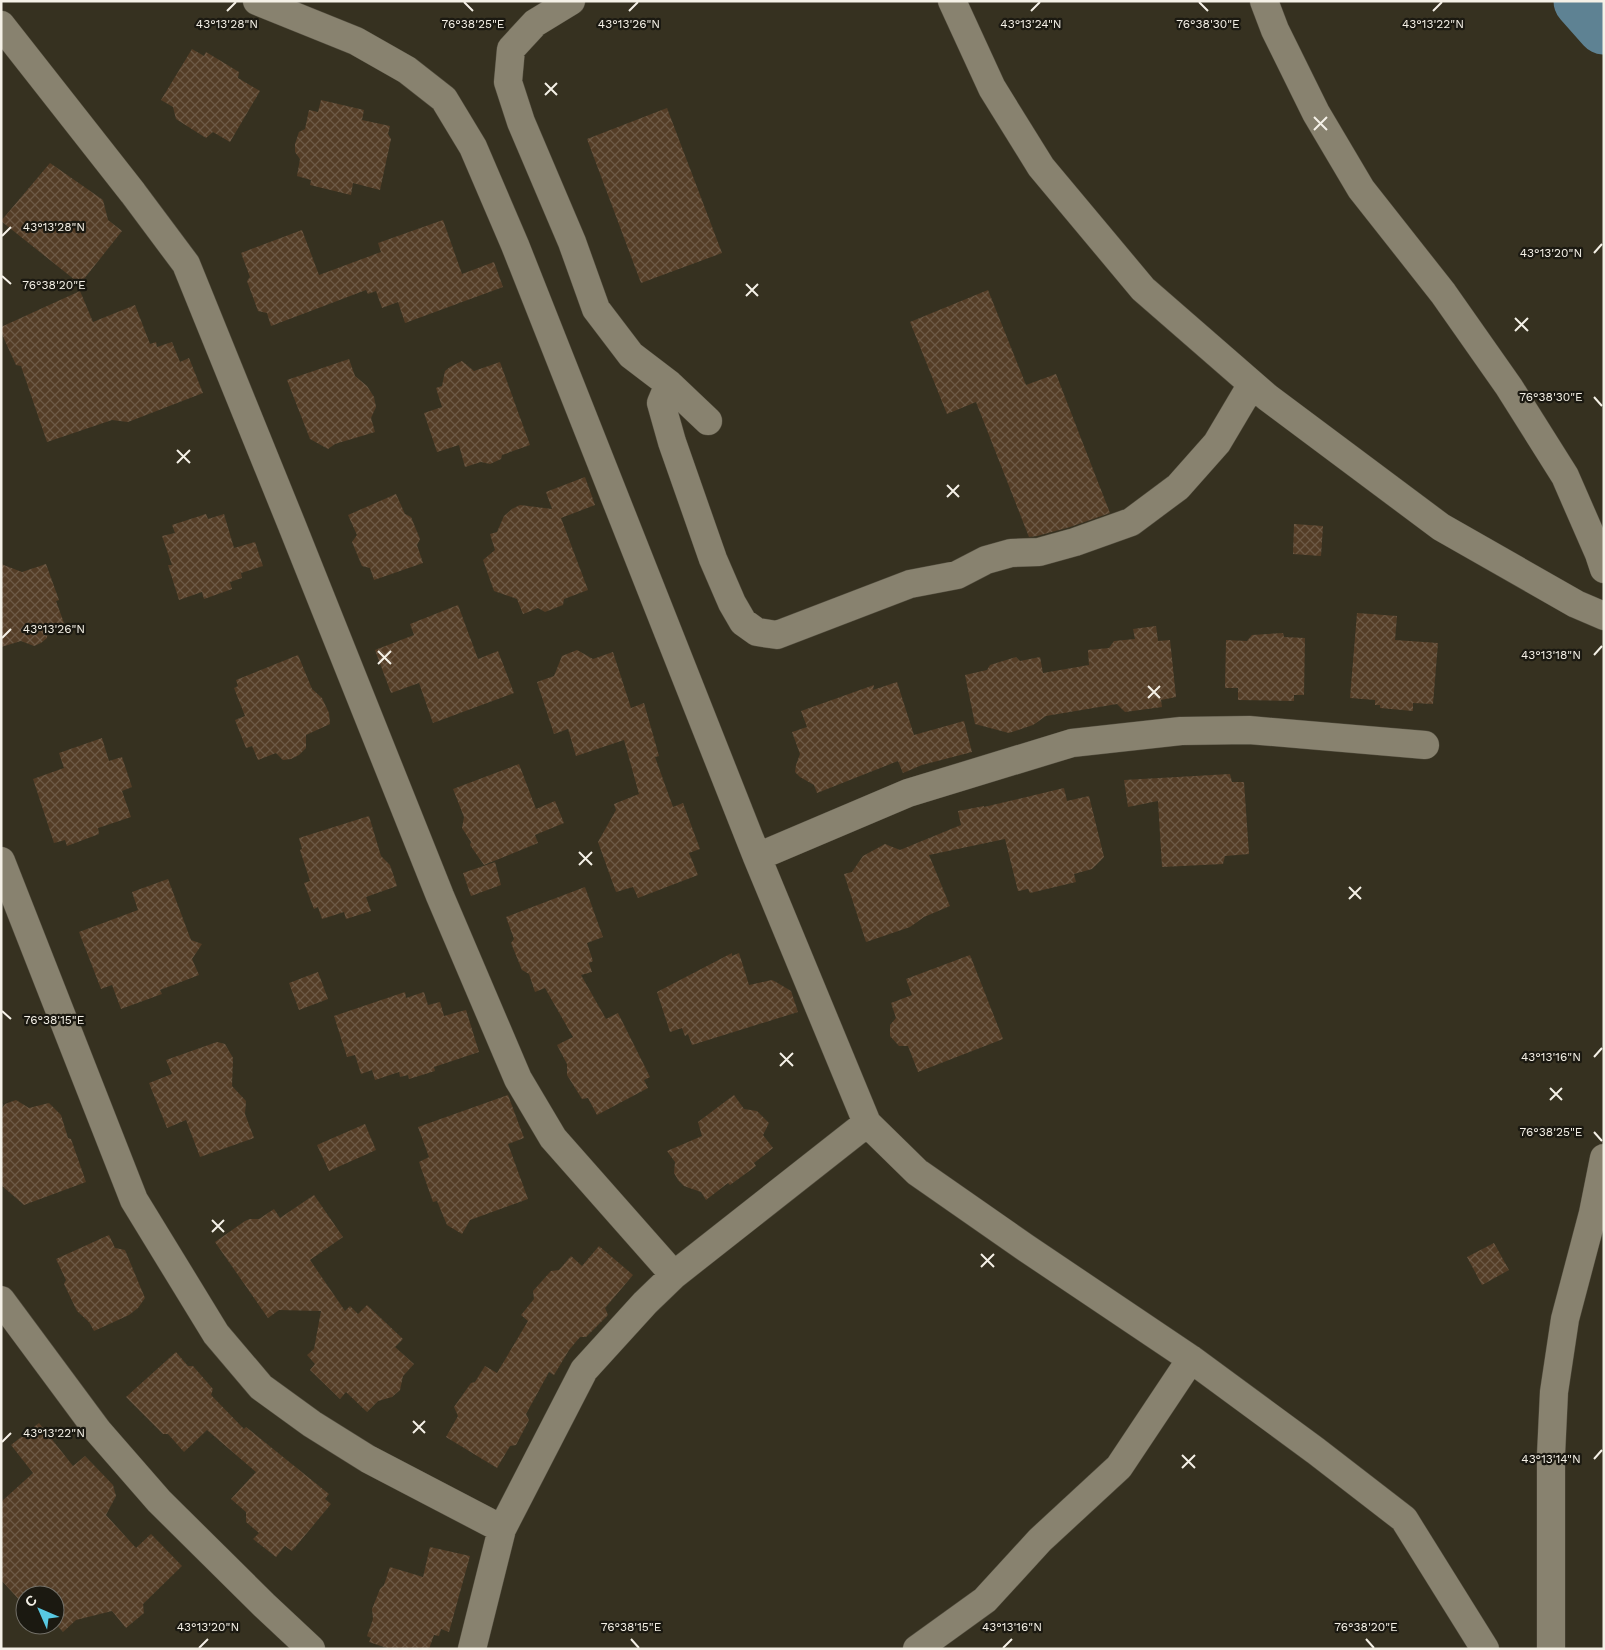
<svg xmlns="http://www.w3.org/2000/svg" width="1605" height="1650" font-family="'Work Sans',sans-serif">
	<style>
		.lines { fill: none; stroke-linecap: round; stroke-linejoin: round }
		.river { stroke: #5e8293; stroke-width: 55 }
		.building { fill: url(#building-cross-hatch) }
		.minor-casing { stroke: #524d3e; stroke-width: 29 }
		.minor { stroke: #88826f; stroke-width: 28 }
		.ticks { fill: none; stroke: #f5f1e7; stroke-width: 2 }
		.ticks-label { font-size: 12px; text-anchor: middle; fill: #f5f1e7; stroke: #1b1911; stroke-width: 4.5; stroke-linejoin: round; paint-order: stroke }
	</style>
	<defs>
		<pattern id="building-cross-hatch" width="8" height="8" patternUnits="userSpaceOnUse" patternTransform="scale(1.25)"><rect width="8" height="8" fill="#543d26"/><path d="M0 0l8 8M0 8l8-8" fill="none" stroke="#6d5a46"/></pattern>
	</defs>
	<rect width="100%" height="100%" fill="#363120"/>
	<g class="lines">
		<path class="river" d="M 1581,1 L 1604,27"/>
	</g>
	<path class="building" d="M 192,49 L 204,56 L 206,52 L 239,72 L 238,78 L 260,91 L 230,142 L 213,132 L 206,138 L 176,119 L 173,107 L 161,100 Z
		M 321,100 L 364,110 L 362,120 L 390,126 L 388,134 L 391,139 L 380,190 L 353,183 L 351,195 L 310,185 L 311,180 L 297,176 L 300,159 L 295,152 L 295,144 L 299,132 L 305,129 L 309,110 L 318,112 Z
		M 667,108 L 722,253 L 641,283 L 587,139 Z
		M 50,163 L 103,200 L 108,220 L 122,231 L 80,284 L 1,221 Z
		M 443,220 L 462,274 L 494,262 L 503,287 L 405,323 L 398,302 L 382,308 L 376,291 L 368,294 L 366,290 L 271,326 L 267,313 L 258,311 L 247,281 L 250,277 L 241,253 L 302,230 L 319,275 L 381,252 L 378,243 Z
		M 988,290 L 1026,385 L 1056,374 L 1110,513 L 1070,527 L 1037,536 L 1029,537 L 976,402 L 947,414 L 910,322 Z
		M 80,291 L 93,322 L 135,305 L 150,344 L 156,342 L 157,347 L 172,342 L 180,362 L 189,358 L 203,393 L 128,422 L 112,420 L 47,442 L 21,366 L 16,365 L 1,332 L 1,327 Z
		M 349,359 L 355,376 L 367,386 L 374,397 L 376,407 L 371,418 L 375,432 L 335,444 L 328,449 L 310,439 L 287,380 Z
		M 462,361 L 474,371 L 500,362 L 530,445 L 502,455 L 501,459 L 490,464 L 481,462 L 465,467 L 459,445 L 437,452 L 424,413 L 442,407 L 436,388 L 442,386 L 445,371 L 450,367 Z
		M 585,477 L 595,505 L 561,518 L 588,590 L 564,599 L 563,605 L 545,612 L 538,608 L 523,614 L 517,599 L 494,591 L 483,560 L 495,550 L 490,534 L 497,532 L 504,516 L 512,509 L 520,505 L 552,509 L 546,492 Z
		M 396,494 L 405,514 L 411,517 L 420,539 L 417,545 L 423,563 L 374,580 L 370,568 L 362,566 L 352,542 L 357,535 L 348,515 Z
		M 206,514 L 208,519 L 224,514 L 234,548 L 255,542 L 263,566 L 241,573 L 242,578 L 230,582 L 232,589 L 204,599 L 202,592 L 179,600 L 168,565 L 172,565 L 162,536 L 175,533 L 172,525 Z
		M 1294,524 L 1323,526 L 1321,556 L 1293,554 Z
		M 1,564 L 22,572 L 46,564 L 59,600 L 56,601 L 64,623 L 48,629 L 47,638 L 41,643 L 34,646 L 21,641 L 1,647 Z
		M 458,605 L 478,659 L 498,651 L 514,693 L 433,723 L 419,683 L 391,693 L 375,650 L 414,635 L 410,624 Z
		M 1357,613 L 1397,616 L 1395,640 L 1438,643 L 1433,704 L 1413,703 L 1413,711 L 1380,708 L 1380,705 L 1375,705 L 1375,700 L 1350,698 Z
		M 1156,626 L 1158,641 L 1170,640 L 1176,697 L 1161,700 L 1162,707 L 1125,712 L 1117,704 L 1046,716 L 1033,725 L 1009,733 L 975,724 L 965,675 L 987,670 L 990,665 L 1016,657 L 1020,661 L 1040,657 L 1043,673 L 1089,665 L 1088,650 L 1109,648 L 1114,641 L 1135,639 L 1133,629 Z
		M 1283,633 L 1284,637 L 1305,638 L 1304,695 L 1294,695 L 1294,701 L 1238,700 L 1238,688 L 1225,688 L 1226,640 L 1247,641 L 1252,635 Z
		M 577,650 L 593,659 L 613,652 L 631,708 L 644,703 L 659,756 L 655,757 L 673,807 L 683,803 L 700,849 L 689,853 L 698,875 L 638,898 L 633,887 L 616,892 L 598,842 L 616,810 L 614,804 L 639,794 L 624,740 L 576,756 L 568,729 L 554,734 L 537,682 L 554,676 L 562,656 Z
		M 298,655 L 312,689 L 322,698 L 329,713 L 330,724 L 306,735 L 306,748 L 299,755 L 291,759 L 283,760 L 276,753 L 258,760 L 252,746 L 246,748 L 235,720 L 245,716 L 234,688 L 238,686 L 236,680 Z
		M 897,682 L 914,735 L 964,721 L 972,752 L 922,765 L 903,773 L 898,761 L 817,793 L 814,785 L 800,777 L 795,772 L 796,765 L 800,754 L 792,732 L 807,727 L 801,711 L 874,685 L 873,690 Z
		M 102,738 L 109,761 L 122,757 L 132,787 L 122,791 L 131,817 L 98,828 L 99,834 L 67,846 L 65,840 L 54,843 L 33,779 L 64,768 L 59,753 Z
		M 519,764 L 536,809 L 555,801 L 564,823 L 535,835 L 538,843 L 484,865 L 470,845 L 471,842 L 462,828 L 464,817 L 453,789 Z
		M 1230,774 L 1232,782 L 1244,782 L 1249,854 L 1225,856 L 1223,864 L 1162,867 L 1158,801 L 1128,807 L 1124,780 Z
		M 1064,788 L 1067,801 L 1089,796 L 1104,857 L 1092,869 L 1074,874 L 1076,882 L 1030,893 L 1028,889 L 1018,891 L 1005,839 L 929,855 L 950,906 L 924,917 L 910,927 L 866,942 L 844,874 L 852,872 L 863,856 L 885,844 L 900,850 L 961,825 L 958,811 L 984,806 L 984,807 Z
		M 369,816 L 381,856 L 390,865 L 397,886 L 366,897 L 371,911 L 346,919 L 344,912 L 322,919 L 318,907 L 314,909 L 304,883 L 310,881 L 300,850 L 302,849 L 299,838 Z
		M 495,862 L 501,885 L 471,896 L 463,873 Z
		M 168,879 L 191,940 L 202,944 L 192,959 L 199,975 L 160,990 L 162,994 L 121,1009 L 112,985 L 101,989 L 79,932 L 138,910 L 132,892 Z
		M 585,887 L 603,937 L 587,943 L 593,961 L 589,963 L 592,972 L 581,975 L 606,1019 L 618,1013 L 650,1077 L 644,1080 L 648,1088 L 597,1115 L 588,1098 L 582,1099 L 567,1075 L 567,1064 L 557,1045 L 573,1037 L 545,988 L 535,992 L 529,974 L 522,970 L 511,943 L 514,939 L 506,917 Z
		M 732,953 L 732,956 L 739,953 L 749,985 L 772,980 L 776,982 L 791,991 L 798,1012 L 692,1045 L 688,1034 L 685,1036 L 682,1028 L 670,1032 L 657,992 Z
		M 970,955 L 1003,1039 L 918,1072 L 908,1046 L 899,1046 L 890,1036 L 890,1025 L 896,1018 L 891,1003 L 912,995 L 906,979 Z
		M 318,972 L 328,999 L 299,1010 L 289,983 Z
		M 405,992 L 406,998 L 424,992 L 428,1005 L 440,1002 L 444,1016 L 466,1010 L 479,1052 L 434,1067 L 435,1071 L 409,1079 L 408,1075 L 400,1077 L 399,1072 L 375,1080 L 372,1070 L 361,1074 L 355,1055 L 347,1057 L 334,1016 Z
		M 217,1042 L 225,1044 L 233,1058 L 232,1086 L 246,1101 L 245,1114 L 254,1138 L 200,1157 L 186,1120 L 167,1128 L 149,1083 L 172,1074 L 166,1060 Z
		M 508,1095 L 524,1138 L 508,1144 L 528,1199 L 470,1220 L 462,1234 L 447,1225 L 437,1201 L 433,1202 L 419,1162 L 429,1157 L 418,1127 Z
		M 734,1095 L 744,1109 L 757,1111 L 769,1123 L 763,1135 L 773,1148 L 754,1163 L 756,1166 L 730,1185 L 728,1183 L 706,1200 L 701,1192 L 684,1186 L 678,1180 L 674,1173 L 675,1162 L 667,1151 L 702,1136 L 698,1122 Z
		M 16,1100 L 29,1108 L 49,1103 L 61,1115 L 68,1138 L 71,1139 L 86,1182 L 24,1205 L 1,1185 L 1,1110 L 5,1104 Z
		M 365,1124 L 376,1150 L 329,1171 L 317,1145 Z
		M 314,1195 L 343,1237 L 310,1260 L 345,1311 L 350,1306 L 358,1314 L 367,1305 L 403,1339 L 395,1347 L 414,1364 L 403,1376 L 400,1390 L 392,1397 L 378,1401 L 367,1412 L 346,1392 L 340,1399 L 310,1370 L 315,1364 L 307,1355 L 314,1349 L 321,1311 L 279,1310 L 268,1318 L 215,1242 L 245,1221 L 250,1219 L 259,1219 L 274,1209 L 280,1218 Z
		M 109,1235 L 115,1248 L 125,1250 L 145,1298 L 138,1308 L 129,1315 L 94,1331 L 89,1322 L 77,1311 L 64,1284 L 66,1280 L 56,1259 Z
		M 1494,1243 L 1509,1270 L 1482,1285 L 1467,1257 Z
		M 599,1246 L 633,1275 L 605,1308 L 608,1315 L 586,1337 L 580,1337 L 569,1350 L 554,1375 L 549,1372 L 526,1414 L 529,1420 L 516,1445 L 510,1446 L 497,1468 L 446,1437 L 458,1416 L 454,1407 L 471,1383 L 475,1382 L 485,1366 L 497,1373 L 528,1321 L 521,1315 L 534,1299 L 533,1291 L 551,1271 L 559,1270 L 571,1256 L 582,1266 Z
		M 176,1352 L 188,1366 L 193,1366 L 213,1389 L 211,1395 L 244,1429 L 246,1427 L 329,1494 L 325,1499 L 331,1504 L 292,1551 L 285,1546 L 276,1557 L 253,1539 L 259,1533 L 246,1522 L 246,1512 L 231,1499 L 256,1472 L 207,1430 L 184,1452 L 168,1434 L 163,1434 L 126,1397 Z
		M 39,1423 L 73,1466 L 85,1456 L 113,1485 L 116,1496 L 106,1515 L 136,1548 L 151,1534 L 182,1566 L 143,1604 L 144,1613 L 126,1628 L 112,1611 L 76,1620 L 63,1632 L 55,1623 L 55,1595 L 29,1595 L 25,1591 L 25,1606 L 1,1580 L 1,1502 L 33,1473 L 11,1445 Z
		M 430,1547 L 470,1556 L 449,1632 L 441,1629 L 439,1636 L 434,1635 L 429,1649 L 390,1649 L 369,1642 L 371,1638 L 367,1636 L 373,1619 L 372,1609 L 380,1589 L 384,1585 L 390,1567 L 423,1577 Z"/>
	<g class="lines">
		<g class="minor-casing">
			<path id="minor" d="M 257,1 L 356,41 L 407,70 L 444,99 L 473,147 L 515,245 L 757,857 L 867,1123 L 917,1172 L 1026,1248 L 1191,1359 L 1316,1451 L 1404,1519 L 1485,1649
				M 571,1 L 535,23 L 511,49 L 508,82 L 521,122 L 572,242 L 596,309 L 631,355 L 669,384 L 708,421
				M 952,1 L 992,88 L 1041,167 L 1143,289 L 1267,397 L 1441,527 L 1576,604 L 1604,616
				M 1264,1 L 1275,30 L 1316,113 L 1361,189 L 1443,293 L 1509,387 L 1565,476 L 1599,554 L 1604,569
				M 1,25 L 133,193 L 186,264 L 291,523 L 440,896 L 518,1079 L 553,1138 L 674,1275
				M 669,384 L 661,403 L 672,442 L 713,559 L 732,603 L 743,622 L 757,632 L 777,635 L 910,584 L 957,575 L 986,560 L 1011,553 L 1039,552 L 1075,542 L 1131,522 L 1178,487 L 1217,443 L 1252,384
				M 757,857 L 908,793 L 1072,743 L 1181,731 L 1249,730 L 1425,745
				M 1,861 L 134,1200 L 216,1334 L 261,1387 L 312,1424 L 368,1459 L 502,1529
				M 1,1300 L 98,1431 L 159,1501 L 264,1605 L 311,1649
				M 472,1649 L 502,1529 L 584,1370 L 645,1303 L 674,1275 L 867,1123
				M 917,1649 L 985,1600 L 1040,1540 L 1119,1467 L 1191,1359
				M 1551,1649 L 1551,1455 L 1554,1392 L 1565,1319 L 1593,1213 L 1604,1158"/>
		</g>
		<use href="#minor" class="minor"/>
	</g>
	<path class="ticks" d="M 464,2 L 473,11M 1199,2 L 1208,11M 227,11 L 236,2M 629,11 L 638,2M 1031,11 L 1040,2M 1433,11 L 1442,2M 545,83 L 557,95M 545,95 L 557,83M 1314,117 L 1327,130M 1314,130 L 1327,117M 2,236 L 11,227M 1594,253 L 1602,244M 2,276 L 11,284M 746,284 L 758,296M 746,296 L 758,284M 1515,318 L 1528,331M 1515,331 L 1528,318M 1594,397 L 1602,406M 177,450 L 190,463M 177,463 L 190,450M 947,485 L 959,497M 947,497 L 959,485M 2,638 L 11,629M 378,651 L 391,664M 1594,655 L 1602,646M 378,664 L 391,651M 1148,686 L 1160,698M 1148,698 L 1160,686M 579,852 L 592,865M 579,865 L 592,852M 1349,887 L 1361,899M 1349,899 L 1361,887M 2,1011 L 11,1019M 780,1053 L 793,1066M 1594,1057 L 1602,1048M 780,1066 L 793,1053M 1550,1088 L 1562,1100M 1550,1100 L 1562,1088M 1594,1132 L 1602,1141M 212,1220 L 224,1232M 212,1232 L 224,1220M 981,1254 L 994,1267M 981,1267 L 994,1254M 413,1421 L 425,1433M 413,1433 L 425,1421M 2,1442 L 11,1433M 1182,1455 L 1195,1468M 1594,1459 L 1602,1450M 1182,1468 L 1195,1455M 631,1639 L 639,1648M 1366,1639 L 1374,1648M 199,1648 L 208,1639M 1003,1648 L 1012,1639"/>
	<g class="ticks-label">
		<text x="227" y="28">43°13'28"N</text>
		<text x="473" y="28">76°38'25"E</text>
		<text x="1031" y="28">43°13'24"N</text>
		<text x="1208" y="28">76°38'30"E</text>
		<text x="629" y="28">43°13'26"N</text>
		<text x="1433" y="28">43°13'22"N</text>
		<text x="54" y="231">43°13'28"N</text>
		<text x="1551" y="257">43°13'20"N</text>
		<text x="54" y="289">76°38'20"E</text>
		<text x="1551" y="401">76°38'30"E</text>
		<text x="54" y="633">43°13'26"N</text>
		<text x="1551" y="659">43°13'18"N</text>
		<text x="54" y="1024">76°38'15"E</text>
		<text x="1551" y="1061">43°13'16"N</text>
		<text x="1551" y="1136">76°38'25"E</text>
		<text x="54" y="1437">43°13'22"N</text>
		<text x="1551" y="1463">43°13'14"N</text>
		<text x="208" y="1631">43°13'20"N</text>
		<text x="631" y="1631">76°38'15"E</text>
		<text x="1012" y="1631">43°13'16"N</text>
		<text x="1366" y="1631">76°38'20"E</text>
	</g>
	<rect width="1605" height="1650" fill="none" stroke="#f5f1e7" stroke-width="5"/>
	<g transform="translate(40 1610) rotate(315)"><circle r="24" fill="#1b1911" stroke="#726f67"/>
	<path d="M0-4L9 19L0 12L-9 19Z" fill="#58c9e3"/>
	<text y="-8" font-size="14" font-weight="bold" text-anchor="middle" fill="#f5f1e7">С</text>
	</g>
</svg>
